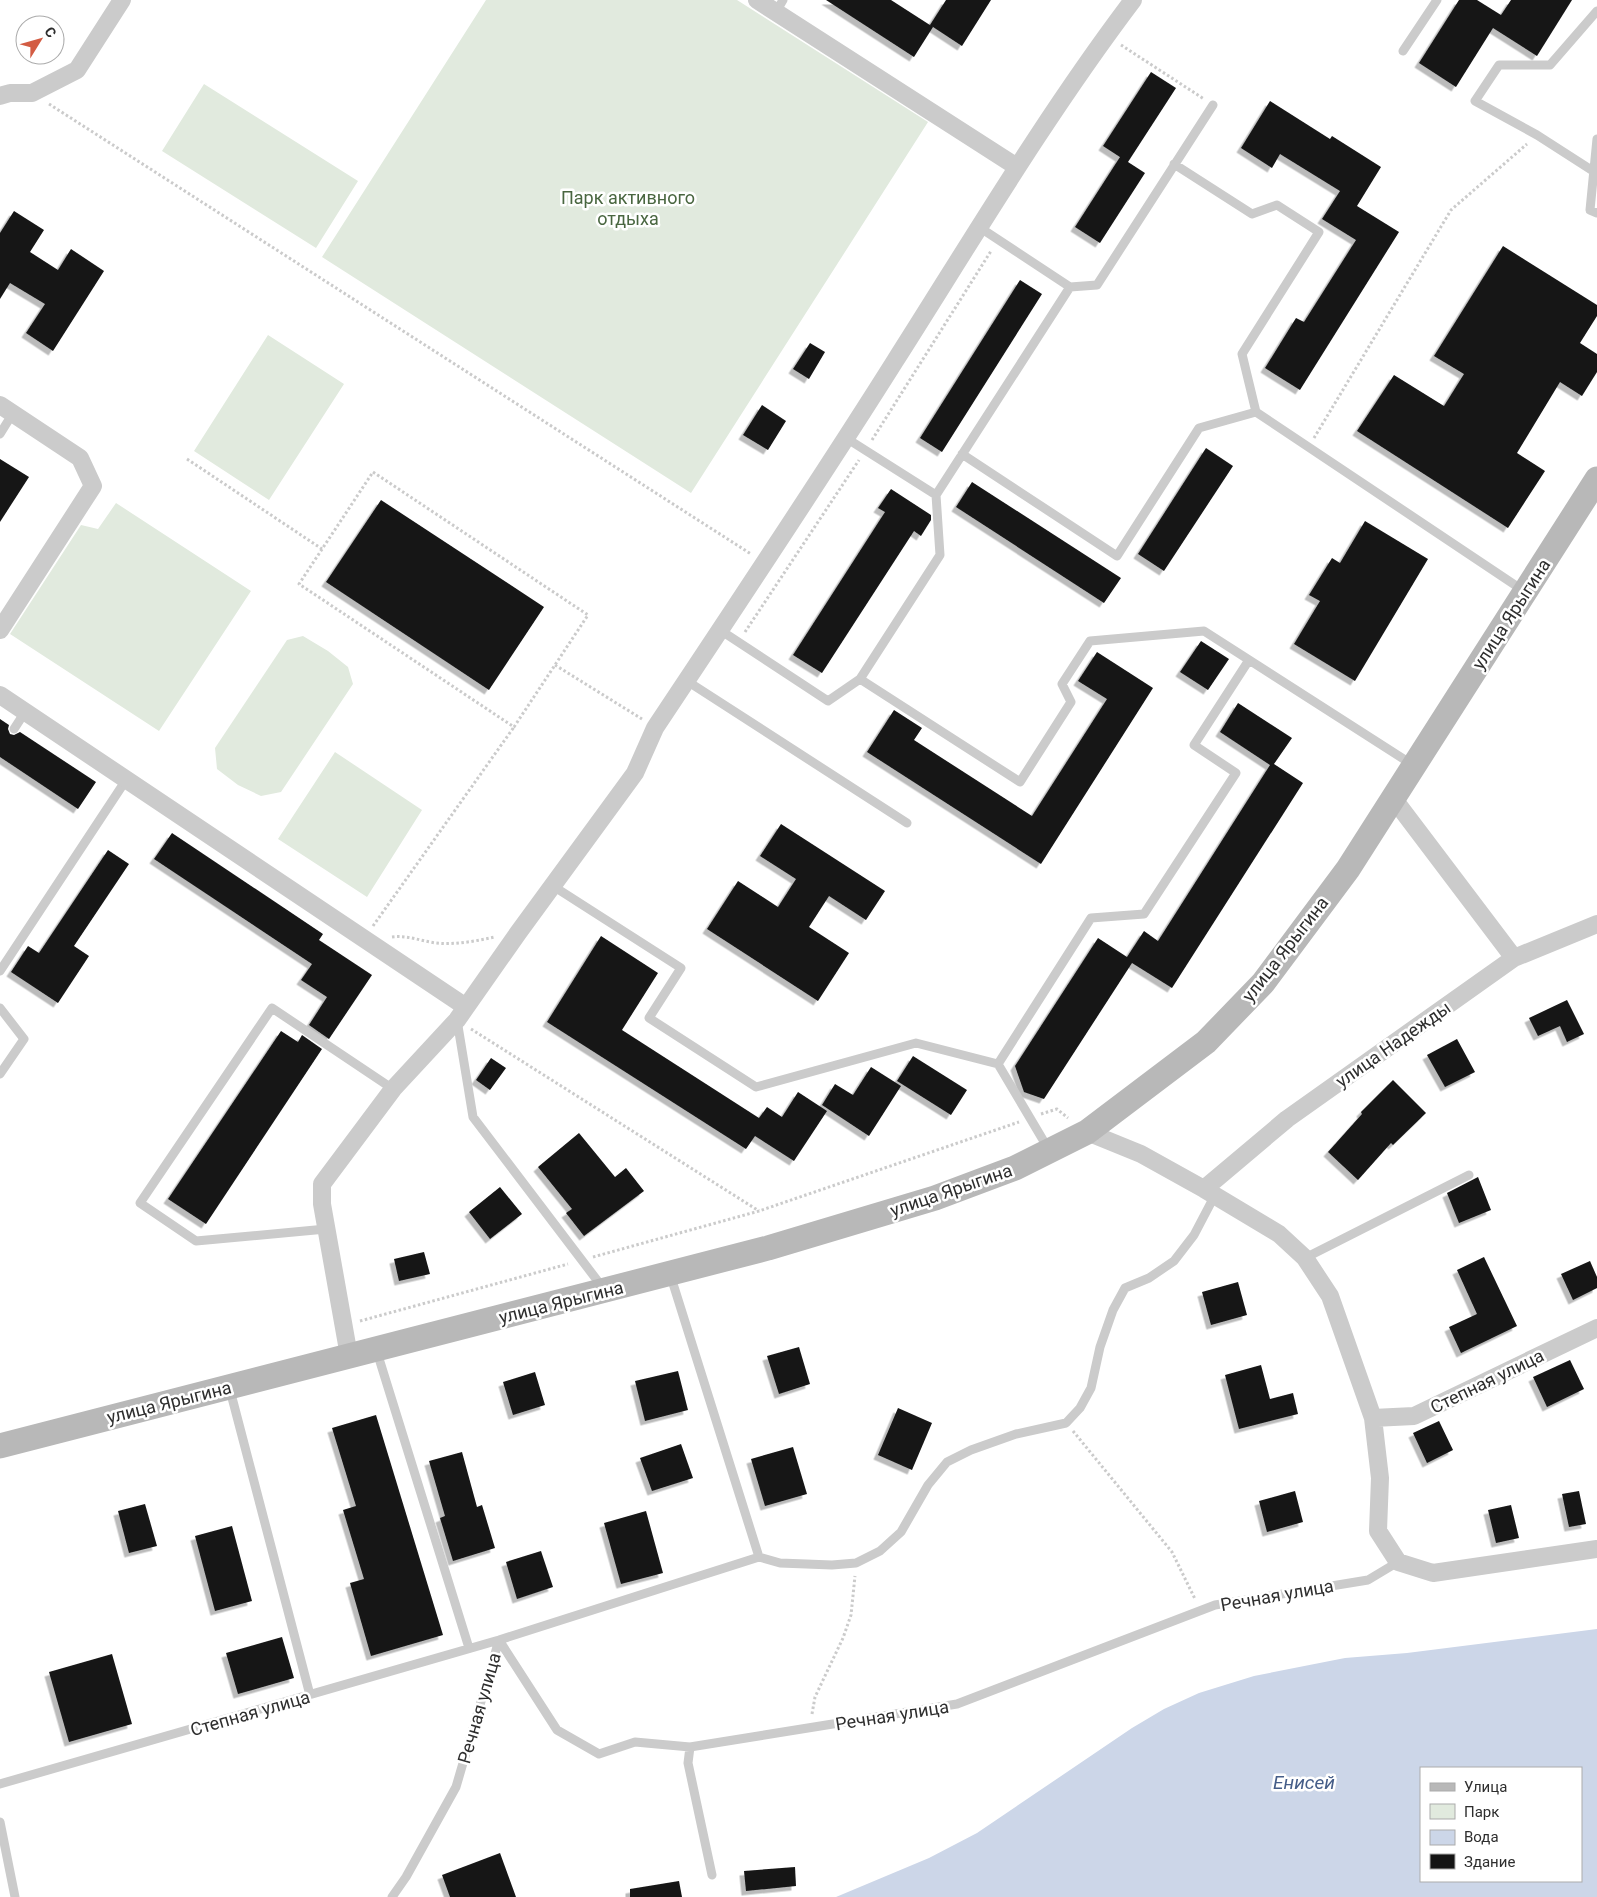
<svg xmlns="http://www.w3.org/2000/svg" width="1597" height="1897" font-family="Roboto,sans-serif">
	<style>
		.green { fill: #e1eade }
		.water { fill: #ccd6e8; fill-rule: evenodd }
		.building { fill: #151515; filter: url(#shadow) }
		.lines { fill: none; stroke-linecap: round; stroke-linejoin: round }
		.path { stroke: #cbcbcb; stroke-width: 3; stroke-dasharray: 2.5 2.5; stroke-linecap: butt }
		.lane { stroke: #cbcbcb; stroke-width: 9 }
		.street { stroke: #cbcbcb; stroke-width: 18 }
		.secondary { stroke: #b8b8b8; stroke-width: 25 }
		.labels { text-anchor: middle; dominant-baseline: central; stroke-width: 5; stroke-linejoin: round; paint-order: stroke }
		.park-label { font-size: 18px; fill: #496640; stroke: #fff }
		.street-label { font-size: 18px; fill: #2e2e2e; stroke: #fff }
		.water-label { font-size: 19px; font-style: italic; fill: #455d88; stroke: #fff }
	</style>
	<defs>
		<filter id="shadow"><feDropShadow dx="-4.5" dy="4.5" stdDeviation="0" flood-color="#0004"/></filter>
	</defs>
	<rect width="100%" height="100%" fill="#fff"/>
	<path class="green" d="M 486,0 L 737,0 L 928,122 L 691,493 L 322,257 Z
		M 204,84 L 358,181 L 316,248 L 162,151 Z
		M 268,335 L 344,384 L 269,500 L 194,451 Z
		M 116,503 L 251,591 L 159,731 L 10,634 L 81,525 L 98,529 Z
		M 303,636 L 328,651 L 348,667 L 353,684 L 281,792 L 261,796 L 238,785 L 217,769 L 215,748 L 287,640 Z
		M 335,752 L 422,810 L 367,897 L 278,839 Z"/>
	<path class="water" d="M 1597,1629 L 1597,1897 L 836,1897 L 929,1858 L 977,1833 L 1132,1728 L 1164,1709 L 1199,1693 L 1254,1676 L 1345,1658 L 1407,1653 ZM 1421,1768 L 1581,1768 L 1581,1881 L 1421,1881 Z"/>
	<path class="building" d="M 826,0 L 891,0 L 933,27 L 914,57 Z
		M 946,0 L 991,0 L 962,46 L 930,25 Z
		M 1459,0 L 1477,0 L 1501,15 L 1511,0 L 1572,0 L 1537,56 L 1493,28 L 1456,87 L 1419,63 Z
		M 1151,72 L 1176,88 L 1128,162 L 1145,173 L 1100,243 L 1075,227 L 1120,157 L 1123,159 L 1103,146 Z
		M 1270,101 L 1330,139 L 1332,136 L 1381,167 L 1357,206 L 1399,232 L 1300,390 L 1265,368 L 1296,318 L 1304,322 L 1356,240 L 1322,219 L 1340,191 L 1280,154 L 1272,168 L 1241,148 Z
		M 14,211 L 44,230 L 30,252 L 58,270 L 71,249 L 104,271 L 53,351 L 26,333 L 45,304 L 10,283 L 0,299 L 0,233 Z
		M 1503,246 L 1597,305 L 1597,316 L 1580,343 L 1597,354 L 1597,372 L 1582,396 L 1560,382 L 1517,453 L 1545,471 L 1508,528 L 1357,431 L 1394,375 L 1444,406 L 1464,374 L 1434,356 Z
		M 1020,280 L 1042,294 L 942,452 L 920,438 Z
		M 810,343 L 825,352 L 809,379 L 793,369 Z
		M 762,405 L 786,421 L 768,450 L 743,435 Z
		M 1206,448 L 1233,466 L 1164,571 L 1138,554 Z
		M 0,459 L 29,477 L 0,522 Z
		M 972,482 L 1121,578 L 1104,603 L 956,507 Z
		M 891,489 L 931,515 L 931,520 L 921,536 L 914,531 L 822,673 L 793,655 L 885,512 L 878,508 Z
		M 381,500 L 544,607 L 489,690 L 326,582 Z
		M 1365,521 L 1428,559 L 1355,681 L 1294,644 L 1320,601 L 1309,595 L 1332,558 L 1340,563 Z
		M 1201,641 L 1229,659 L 1208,690 L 1180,672 Z
		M 1097,652 L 1153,688 L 1041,864 L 867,752 L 894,710 L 922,728 L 914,740 L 1032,816 L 1107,699 L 1078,681 Z
		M 1238,703 L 1292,738 L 1274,764 L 1303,783 L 1172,988 L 1132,963 L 1044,1099 L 1024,1092 L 1015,1066 L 1098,938 L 1127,957 L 1144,931 L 1158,941 L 1270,765 L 1220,732 Z
		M 0,719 L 9,725 L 8,729 L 10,734 L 14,735 L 20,732 L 96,782 L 78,809 L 0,757 Z
		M 781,824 L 885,891 L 866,920 L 829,896 L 809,927 L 849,953 L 818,1001 L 707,929 L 738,881 L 778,907 L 796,879 L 760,856 Z
		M 172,833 L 323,934 L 319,940 L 372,975 L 329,1039 L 309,1025 L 327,997 L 301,980 L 312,964 L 154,859 Z
		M 108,850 L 129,864 L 74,946 L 89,956 L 58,1003 L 11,972 L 28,946 L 39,953 Z
		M 601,936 L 658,973 L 622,1030 L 759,1118 L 767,1107 L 782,1117 L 798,1092 L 827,1111 L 794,1161 L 755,1136 L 746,1149 L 547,1022 Z
		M 1567,1000 L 1584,1034 L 1567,1042 L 1560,1026 L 1538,1036 L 1529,1018 Z
		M 281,1031 L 298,1042 L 302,1035 L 322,1049 L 206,1224 L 168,1199 Z
		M 1457,1039 L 1475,1072 L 1445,1087 L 1427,1055 Z
		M 913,1056 L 967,1090 L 951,1115 L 897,1081 Z
		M 491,1058 L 506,1068 L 490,1090 L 476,1080 Z
		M 871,1067 L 901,1086 L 869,1136 L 822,1105 L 835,1084 L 853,1095 Z
		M 1393,1080 L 1426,1113 L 1393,1145 L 1391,1143 L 1358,1180 L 1328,1152 L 1362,1114 L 1361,1112 Z
		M 579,1133 L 615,1177 L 626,1168 L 644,1191 L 584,1236 L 566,1213 L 572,1209 L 538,1167 Z
		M 1478,1177 L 1491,1210 L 1459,1223 L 1447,1193 Z
		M 500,1187 L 522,1214 L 490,1239 L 469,1212 Z
		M 424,1252 L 430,1274 L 399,1281 L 394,1259 Z
		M 1484,1257 L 1517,1326 L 1461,1353 L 1449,1327 L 1477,1314 L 1457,1270 Z
		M 1590,1261 L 1597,1277 L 1597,1288 L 1573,1300 L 1561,1274 Z
		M 1238,1282 L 1247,1315 L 1211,1325 L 1202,1292 Z
		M 799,1347 L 810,1384 L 779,1394 L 767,1356 Z
		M 1570,1360 L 1584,1389 L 1547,1407 L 1533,1377 Z
		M 1261,1365 L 1270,1399 L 1293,1393 L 1298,1414 L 1239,1429 L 1225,1375 Z
		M 678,1371 L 688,1410 L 645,1421 L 635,1381 Z
		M 535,1372 L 545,1405 L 513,1415 L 503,1382 Z
		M 898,1408 L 932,1423 L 912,1470 L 878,1455 Z
		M 376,1415 L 443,1635 L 371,1656 L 350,1583 L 364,1579 L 343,1510 L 356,1506 L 332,1428 Z
		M 1439,1421 L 1453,1450 L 1427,1463 L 1413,1433 Z
		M 681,1444 L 693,1478 L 652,1491 L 640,1458 Z
		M 793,1447 L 807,1494 L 765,1506 L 751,1459 Z
		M 462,1452 L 477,1507 L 482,1505 L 495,1548 L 453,1561 L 440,1518 L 445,1516 L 429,1461 Z
		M 1295,1491 L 1303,1522 L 1267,1532 L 1259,1501 Z
		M 1579,1491 L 1586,1524 L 1569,1527 L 1562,1494 Z
		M 145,1504 L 157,1546 L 129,1553 L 118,1511 Z
		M 1511,1505 L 1519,1538 L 1496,1543 L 1488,1510 Z
		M 646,1511 L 663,1573 L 621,1584 L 604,1523 Z
		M 232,1526 L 252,1601 L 215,1611 L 195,1536 Z
		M 541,1551 L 553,1587 L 517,1599 L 506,1562 Z
		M 282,1637 L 294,1678 L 238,1694 L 226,1653 Z
		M 112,1654 L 132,1724 L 69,1742 L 49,1672 Z
		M 500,1853 L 516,1897 L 450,1897 L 442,1875 Z
		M 795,1867 L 796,1886 L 746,1891 L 744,1871 Z
		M 679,1881 L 682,1897 L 630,1897 L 630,1889 Z"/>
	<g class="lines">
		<path class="path" d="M 1121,45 L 1204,99
			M 49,104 L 751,554
			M 1314,438 L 1451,210 L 1527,144
			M 872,440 L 991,251
			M 187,459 L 322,549
			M 373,472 L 588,615 L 514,727 L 299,584 Z
			M 745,632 L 859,460
			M 555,665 L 642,719
			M 373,926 L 514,727
			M 392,937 C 407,935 421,941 436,943 C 455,945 476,941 495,937
			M 471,1029 L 759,1211
			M 1041,1114 L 1057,1109 L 1068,1118
			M 593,1257 L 759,1211 L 1019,1122
			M 360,1321 L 568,1264
			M 1073,1431 L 1172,1552 L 1195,1599
			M 812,1714 L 815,1697 L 843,1638 L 851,1615 L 855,1576"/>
		<path class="lane" d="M 776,12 L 783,0
			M 1403,51 L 1437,0
			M 1597,139 L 1590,210 L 1597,213
			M 1174,164 L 1252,214 L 1277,205 L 1319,232 L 1242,354 L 1256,412 L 1524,591
			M 1593,171 L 1537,135 L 1475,101 L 1499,65 L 1550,65 L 1597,11
			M 1070,287 L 1097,285 L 1213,105
			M 0,434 L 13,413
			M 846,438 L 936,495
			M 962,454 L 1117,556 L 1199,428 L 1256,412
			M 720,630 L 828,701 L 860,679 L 940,555 L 936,495 L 1070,287 L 979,227
			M 860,679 L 1020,782 L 1071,702 L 1062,684 L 1090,641 L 1204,631 L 1413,765
			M 687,681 L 907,823
			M 14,729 L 25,712
			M 553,886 L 681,968 L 649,1018 L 756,1087 L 916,1043 L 998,1064
			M 0,971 L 126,780
			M 0,1008 L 24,1039 L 0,1074
			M 457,1020 L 473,1117 L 603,1288
			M 1049,1150 L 998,1064 L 1091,918 L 1144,914 L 1236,773 L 1194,745 L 1249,660
			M 326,1229 L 196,1241 L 140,1203 L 272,1008 L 393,1089
			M 1305,1258 L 1469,1175
			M 377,1352 L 469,1648
			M 230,1390 L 310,1695
			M 759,1557 L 780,1563 L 832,1565 L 856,1563 L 880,1551 L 901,1532 L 928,1485 L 947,1462 L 971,1450 L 1016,1434 L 1066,1423 L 1080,1408 L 1091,1388 L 1100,1347 L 1113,1310 L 1125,1288 L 1149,1278 L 1174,1261 L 1194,1235 L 1215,1195
			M 499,1640 L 557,1730 L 599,1754 L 635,1742 L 690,1747 L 957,1704 L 1215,1605 L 1368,1580 L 1398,1562
			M 690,1747 L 688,1763 L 712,1875
			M 0,1784 L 499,1640 L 759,1557 L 670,1274
			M 0,1822 L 15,1897
			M 392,1897 L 406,1877 L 456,1787 L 499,1640"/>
		<path class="street" d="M 757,0 L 1017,167
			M 0,96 L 10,93 L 32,93 L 77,70 L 122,0
			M 0,405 L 80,458 L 93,486 L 0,630
			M 0,695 L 466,1007
			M 1393,798 L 1514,958
			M 1087,1132 L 1141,1154 L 1204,1189 L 1279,1234 L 1305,1258 L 1330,1296 L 1373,1418 L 1380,1478 L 1378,1531 L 1398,1562 L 1433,1573 L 1597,1549
			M 1204,1189 L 1287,1119 L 1514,958 L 1597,924
			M 349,1356 L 322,1204 L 322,1184 L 393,1089 L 457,1020 L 518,933 L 635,773 L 655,728 C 736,606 817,485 895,361 C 972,240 1046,115 1133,0
			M 1373,1418 L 1414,1416 L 1597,1328"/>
		<path class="secondary" d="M 0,1446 L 768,1248 L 935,1198 L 1015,1168 L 1087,1132 L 1206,1042 L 1263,983 L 1348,869 L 1597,479"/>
	</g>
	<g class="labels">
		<g class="park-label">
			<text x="628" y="197">Парк активного<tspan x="628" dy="21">отдыха</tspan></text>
		</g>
		<g class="street-label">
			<text transform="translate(1511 614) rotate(-57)">улица Ярыгина</text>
			<text transform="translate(1285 949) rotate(-52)">улица Ярыгина</text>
			<text transform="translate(1393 1044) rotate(-35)">улица Надежды</text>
			<text transform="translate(951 1190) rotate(-19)">улица Ярыгина</text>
			<text transform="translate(561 1302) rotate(-14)">улица Ярыгина</text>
			<text transform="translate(1487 1381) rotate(-26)">Степная улица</text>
			<text transform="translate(169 1402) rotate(-14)">улица Ярыгина</text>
			<text transform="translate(1277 1595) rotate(-10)">Речная улица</text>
			<text transform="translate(479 1708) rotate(-74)">Речная улица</text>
			<text transform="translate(250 1713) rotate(-16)">Степная улица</text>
			<text transform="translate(892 1715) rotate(-9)">Речная улица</text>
		</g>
		<g class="water-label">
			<text x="1304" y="1782">Енисей</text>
		</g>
	</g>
	<rect x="1420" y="1767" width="162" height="115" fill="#ffffff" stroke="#ababab"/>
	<rect x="1430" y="1783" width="25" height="8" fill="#b8b8b8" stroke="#ababab"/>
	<text x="1464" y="1792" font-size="15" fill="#2e2e2e">Улица</text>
	<rect x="1430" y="1804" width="25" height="15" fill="#e1eade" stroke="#ababab"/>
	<text x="1464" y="1817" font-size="15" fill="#2e2e2e">Парк</text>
	<rect x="1430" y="1830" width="25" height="15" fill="#ccd6e8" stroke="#ababab"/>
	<text x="1464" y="1842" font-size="15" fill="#2e2e2e">Вода</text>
	<rect x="1430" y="1854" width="25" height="15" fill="#151515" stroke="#ababab"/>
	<text x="1464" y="1867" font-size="15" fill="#2e2e2e">Здание</text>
	<g transform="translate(40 40) rotate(53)"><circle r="24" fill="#ffffff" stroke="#ababab"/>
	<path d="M0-4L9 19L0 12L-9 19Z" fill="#d35c43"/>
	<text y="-8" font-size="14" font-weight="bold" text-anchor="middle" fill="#2e2e2e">С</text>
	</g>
</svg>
